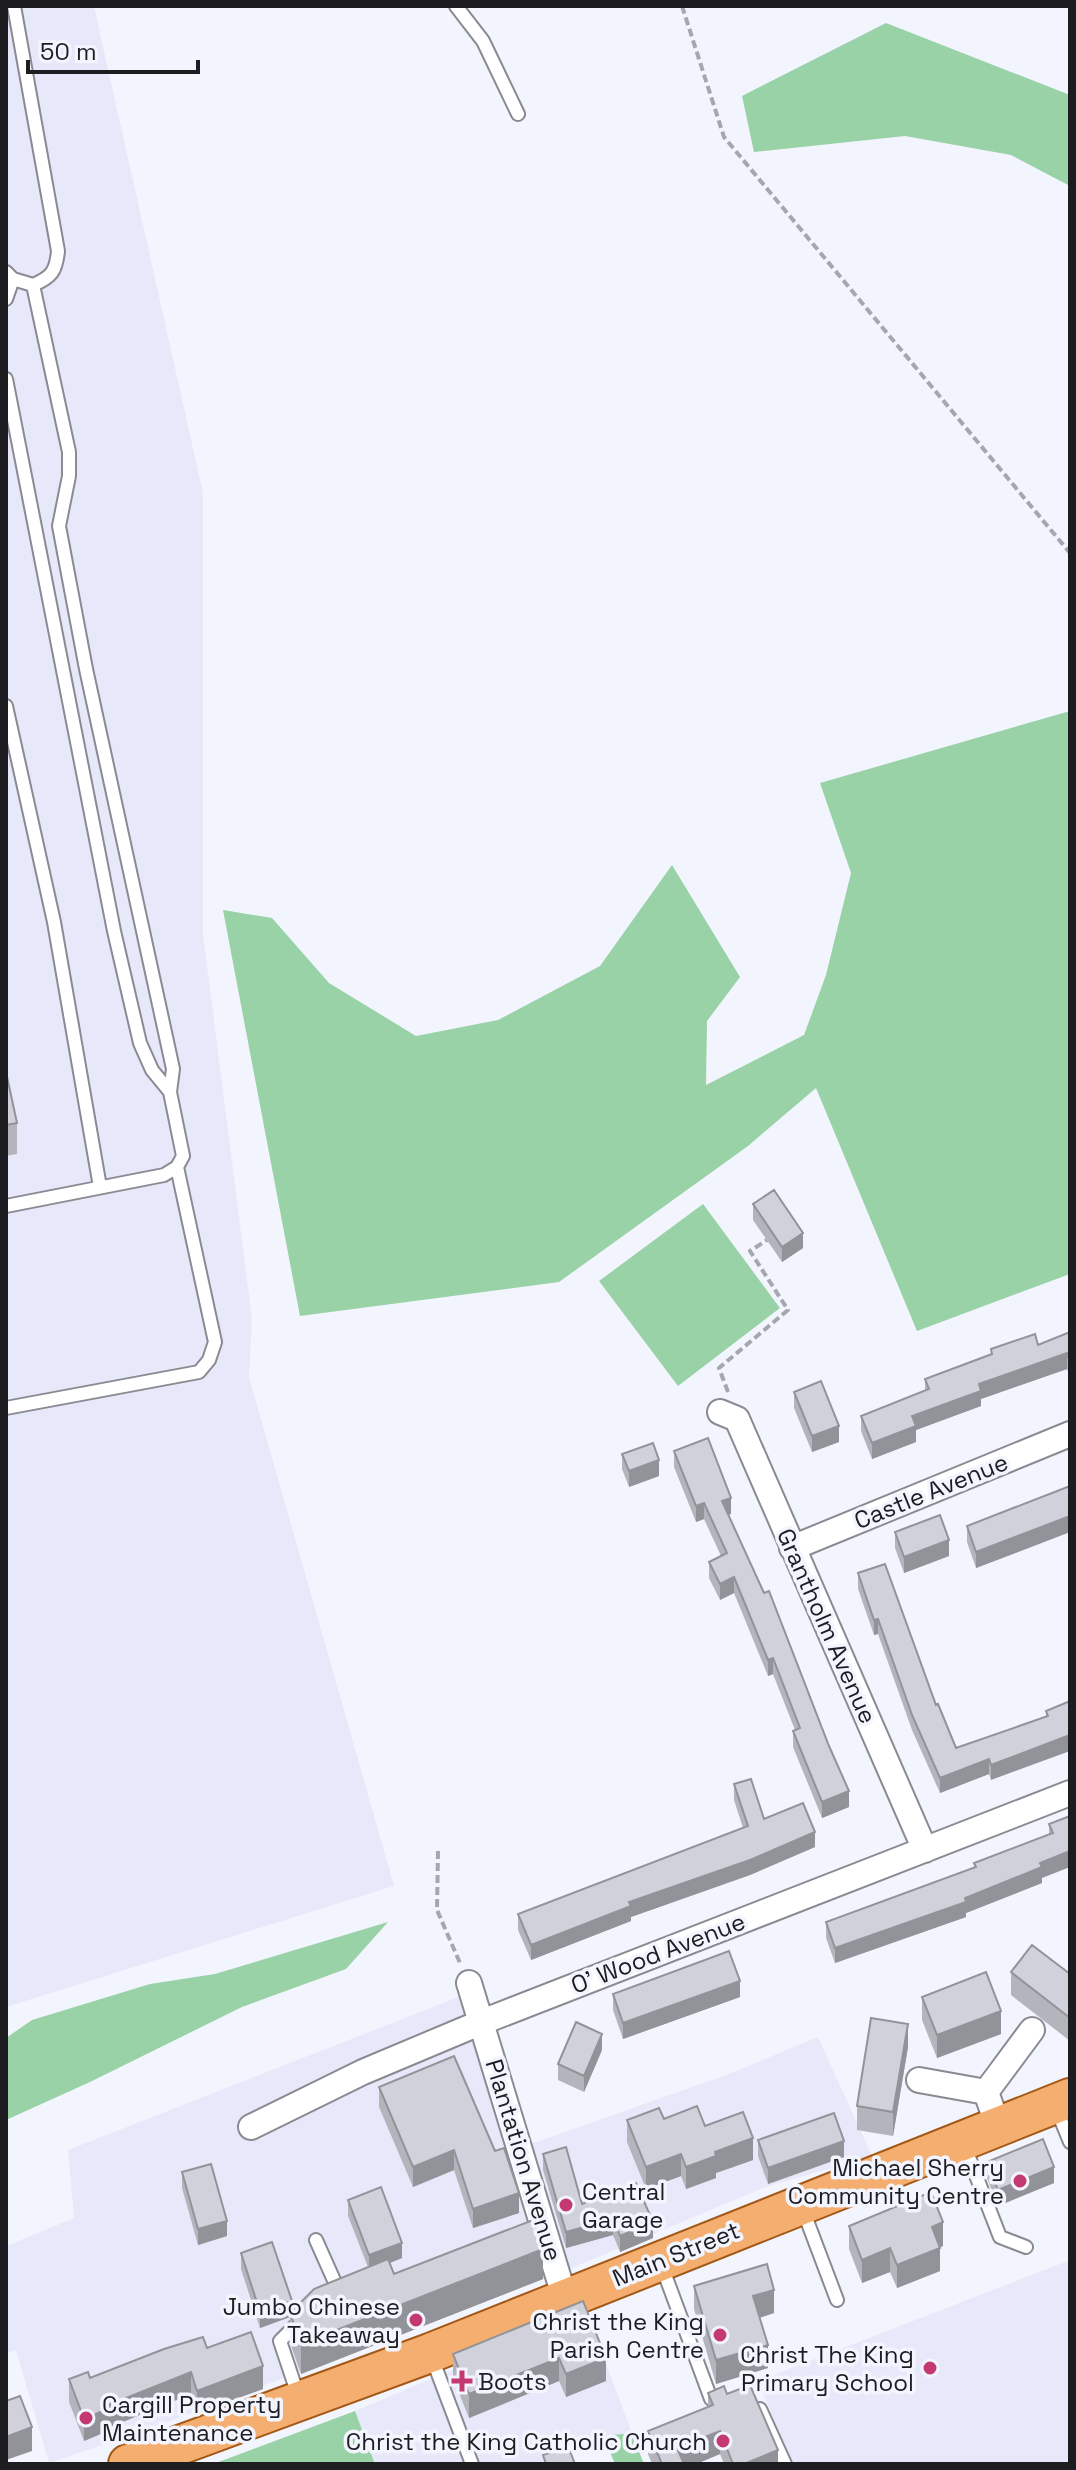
<svg xmlns="http://www.w3.org/2000/svg" width="1076" height="2470" font-family="'Space Grotesk',sans-serif">
	<style>
		.built { fill: #e7e9fa }
		.green { fill: #99d2a6 }
		.lines { fill: none; stroke-linecap: round; stroke-linejoin: round }
		.service-casing { stroke: #898a92; stroke-width: 16 }
		.minor-casing { stroke: #898a92; stroke-width: 28 }
		.primary-casing { stroke: #a45816; stroke-width: 42 }
		.path { stroke: #a6a7ae; stroke-width: 4; stroke-dasharray: 8 4; stroke-linecap: butt }
		.service { stroke: #fff; stroke-width: 12 }
		.minor { stroke: #fff; stroke-width: 24 }
		.primary { stroke: #f4ae70; stroke-width: 38 }
		.wall { fill: #b3b4bc }
		.shaded-wall { fill: #929299 }
		.building { fill: #d0d1db; stroke: #929299; stroke-width: 2 }
		.poi-dot { fill: #c43970; stroke: #f3f5fe; stroke-width: 3 }
		.labels { text-anchor: middle; dominant-baseline: central; stroke-width: 7; stroke-linejoin: round; paint-order: stroke }
		.street-label { font-size: 24px; fill: #1d1d21; stroke: #f3f5fe }
		.poi-label { font-size: 24px; fill: #1d1d21; stroke: #f3f5fe; text-anchor: end }
	</style>
	<rect width="100%" height="100%" fill="#f3f5fe"/>
	<path class="built" d="M 6,6 L 94,6 L 203,493 L 203,934 L 252,1319 L 249,1377 L 394,1886 L 6,2007 Z
		M 484,1987 L 528,2145 L 729,2074 L 818,2037 L 872,2156 L 763,2188 L 548,2278 L 152,2428 L 49,2463 L 16,2350 L 6,2353 L 6,2246 L 74,2218 L 68,2150 Z
		M 1070,2260 L 1070,2464 L 792,2464 L 758,2381 Z
		M 587,2313 L 632,2433 L 603,2436 L 538,2464 L 375,2464 L 355,2411 Z"/>
	<path class="green" d="M 886,23 L 1070,95 L 1070,186 L 1011,155 L 905,136 L 754,152 L 742,96 Z
		M 1070,711 L 1070,1274 L 917,1331 L 816,1088 L 748,1146 L 559,1282 L 300,1316 L 223,910 L 272,918 L 329,983 L 416,1036 L 498,1020 L 600,966 L 672,865 L 740,977 L 707,1021 L 706,1085 L 804,1035 L 826,975 L 851,873 L 820,783 Z
		M 703,1204 L 780,1308 L 678,1386 L 599,1281 Z
		M 388,1922 L 346,1969 L 242,2007 L 90,2082 L 6,2120 L 6,2038 L 32,2020 L 150,1984 L 215,1974 Z
		M 355,2411 L 375,2464 L 213,2464 Z
		M 632,2433 L 644,2464 L 615,2464 L 603,2436 Z"/>
	<g class="lines">
		<g class="service-casing">
			<path id="service" d="M 456,6 L 483,41 L 518,114
				M 6,272 L 13,279 L 33,285 C 52,277 56,271 58,251 L 14,6
				M 6,299 L 13,279
				M 6,379 L 114,931 L 140,1043 L 152,1070 L 170,1092
				M 6,706 L 54,922 L 100,1187
				M 6,1206 L 164,1175 L 177,1167 L 183,1156 L 170,1092 L 173,1069 L 86,669 L 59,526 L 69,476 L 69,452 L 33,285
				M 6,1408 L 199,1372 L 209,1360 L 215,1342 L 177,1167
				M 1056,2108 L 1070,2142
				M 965,2147 L 1000,2237 L 1026,2247
				M 803,2210 L 837,2300
				M 316,2240 L 341,2296
				M 661,2264 L 711,2399 L 720,2396
				M 432,2358 L 472,2464
				M 299,2398 L 280,2341 L 301,2320
				M 760,2409 L 785,2464"/>
		</g>
		<g class="minor-casing">
			<path id="minor" d="M 720,1412 L 737,1419 L 925,1850
				M 792,1548 L 1070,1434
				M 469,1983 L 565,2299
				M 919,2080 L 986,2092 L 998,2126
				M 986,2092 L 1032,2030
				M 251,2127 L 363,2072 L 482,2022 L 1070,1793"/>
		</g>
		<g class="primary-casing">
			<path id="primary" d="M 128,2464 L 430,2353 L 1070,2098"/>
		</g>
		<path class="path" d="M 682,6 L 724,137 L 1070,553
			M 728,1392 L 719,1368 L 788,1310 L 750,1251 L 767,1240
			M 438,1851 L 437,1910 L 460,1963"/>
		<use href="#service" class="service"/>
		<use href="#minor" class="minor"/>
		<use href="#primary" class="primary"/>
	</g>
	<path class="wall" d="M 6,1072 L 17,1123 L 17,1154 L 6,1156 Z
		M 753,1204 L 803,1248 L 782,1262 L 753,1220 Z
		M 1070,1332 L 1070,1378 L 1067,1369 L 981,1399 L 981,1406 L 916,1430 L 916,1442 L 872,1459 L 861,1431 L 861,1416 L 925,1391 L 925,1379 L 991,1355 L 991,1349 L 1038,1345 Z
		M 794,1392 L 839,1442 L 812,1452 L 794,1408 Z
		M 674,1451 L 731,1514 L 728,1515 L 849,1807 L 822,1818 L 793,1747 L 793,1731 L 795,1730 L 773,1674 L 768,1676 L 734,1593 L 720,1600 L 709,1578 L 709,1562 L 721,1556 L 704,1519 L 696,1522 L 674,1467 Z
		M 622,1454 L 659,1476 L 629,1487 L 622,1469 Z
		M 1070,1486 L 1070,1532 L 976,1568 L 967,1542 L 967,1526 Z
		M 895,1532 L 949,1556 L 904,1573 L 895,1548 Z
		M 858,1573 L 936,1705 L 956,1748 L 1046,1716 L 1046,1711 L 1070,1701 L 991,1780 L 989,1774 L 940,1793 L 912,1730 L 878,1634 L 874,1635 L 858,1589 Z
		M 734,1784 L 764,1819 L 815,1847 L 750,1875 L 631,1917 L 631,1921 L 531,1960 L 518,1930 L 518,1914 L 743,1828 L 734,1800 Z
		M 1070,1816 L 1042,1878 L 1042,1883 L 966,1913 L 966,1917 L 835,1963 L 826,1938 L 826,1922 L 974,1868 L 974,1863 L 1049,1835 L 1049,1824 Z
		M 1011,1972 L 1070,1974 L 1070,2041 L 1011,1995 Z
		M 613,1994 L 740,1997 L 623,2039 L 613,2010 Z
		M 922,1997 L 1001,2034 L 937,2058 L 922,2020 Z
		M 908,2047 L 893,2136 L 857,2130 L 857,2106 Z
		M 602,2050 L 584,2092 L 558,2080 L 558,2064 Z
		M 454,2056 L 519,2213 L 473,2228 L 454,2170 L 413,2187 L 379,2107 L 379,2087 Z
		M 664,2119 L 705,2126 L 753,2160 L 716,2173 L 716,2178 L 686,2189 L 681,2176 L 646,2189 L 627,2142 L 627,2120 Z
		M 758,2140 L 844,2157 L 768,2184 L 758,2156 Z
		M 543,2154 L 582,2204 L 653,2238 L 620,2252 L 613,2235 L 566,2248 L 543,2170 Z
		M 987,2162 L 1054,2183 L 998,2206 L 987,2178 Z
		M 182,2172 L 227,2236 L 198,2245 L 182,2188 Z
		M 348,2200 L 402,2258 L 390,2263 L 394,2274 L 543,2279 L 301,2374 L 290,2343 L 290,2317 L 260,2328 L 241,2269 L 241,2253 L 292,2311 L 368,2267 L 348,2216 Z
		M 849,2226 L 943,2246 L 940,2247 L 940,2271 L 897,2288 L 890,2272 L 862,2283 L 849,2249 Z
		M 694,2286 L 774,2313 L 759,2318 L 768,2368 L 716,2384 L 694,2309 Z
		M 583,2301 L 606,2381 L 566,2397 L 559,2381 L 469,2418 L 453,2378 L 453,2354 Z
		M 207,2348 L 263,2389 L 197,2413 L 191,2394 L 103,2430 L 103,2433 L 84,2441 L 69,2402 L 69,2379 L 90,2378 Z
		M 708,2393 L 727,2394 L 778,2464 L 724,2464 L 720,2454 L 696,2464 L 652,2464 L 648,2454 L 648,2431 L 708,2407 Z"/>
	<path class="shaded-wall" d="M 803,1233 L 803,1248 L 782,1262 L 782,1247 Z
		M 1067,1353 L 1067,1369 L 981,1399 L 981,1406 L 916,1430 L 916,1442 L 872,1459 L 872,1443 L 912,1416 L 979,1384 Z
		M 839,1426 L 839,1442 L 812,1452 L 812,1436 Z
		M 659,1460 L 659,1476 L 629,1487 L 629,1471 Z
		M 731,1498 L 731,1514 L 722,1517 L 722,1501 Z
		M 704,1503 L 704,1519 L 696,1522 L 696,1506 Z
		M 1070,1516 L 1070,1532 L 976,1568 L 976,1552 Z
		M 949,1540 L 949,1556 L 904,1573 L 904,1557 Z
		M 734,1577 L 734,1593 L 720,1600 L 720,1584 Z
		M 878,1619 L 878,1634 L 874,1635 L 874,1620 Z
		M 773,1658 L 773,1674 L 768,1676 L 768,1660 Z
		M 1070,1735 L 1070,1751 L 991,1780 L 991,1765 Z
		M 989,1759 L 989,1774 L 940,1793 L 940,1778 Z
		M 849,1791 L 849,1807 L 822,1818 L 822,1802 Z
		M 815,1832 L 815,1847 L 750,1875 L 631,1917 L 631,1921 L 531,1960 L 531,1945 L 629,1902 Z
		M 1070,1851 L 1070,1867 L 1042,1878 L 1042,1883 L 966,1913 L 966,1917 L 835,1963 L 835,1948 L 965,1898 L 1040,1863 Z
		M 740,1981 L 740,1997 L 623,2039 L 623,2023 Z
		M 1001,2011 L 1001,2034 L 937,2058 L 937,2035 Z
		M 908,2024 L 908,2047 L 893,2136 L 893,2112 Z
		M 602,2034 L 602,2050 L 584,2092 L 584,2076 Z
		M 753,2138 L 753,2160 L 716,2173 L 716,2178 L 686,2189 L 686,2167 L 715,2152 Z
		M 844,2141 L 844,2157 L 768,2184 L 768,2168 Z
		M 454,2150 L 454,2170 L 413,2187 L 413,2167 Z
		M 681,2154 L 681,2176 L 646,2189 L 646,2167 Z
		M 1054,2167 L 1054,2183 L 998,2206 L 998,2190 Z
		M 519,2193 L 519,2213 L 473,2228 L 473,2209 Z
		M 613,2219 L 613,2235 L 566,2248 L 566,2232 Z
		M 227,2221 L 227,2236 L 198,2245 L 198,2229 Z
		M 653,2222 L 653,2238 L 620,2252 L 620,2236 Z
		M 943,2222 L 943,2246 L 932,2251 L 932,2227 Z
		M 402,2243 L 402,2258 L 369,2271 L 369,2255 Z
		M 890,2248 L 890,2272 L 862,2283 L 862,2260 Z
		M 940,2248 L 940,2271 L 897,2288 L 897,2265 Z
		M 543,2249 L 543,2279 L 301,2374 L 301,2344 Z
		M 774,2290 L 774,2313 L 753,2320 L 753,2296 Z
		M 292,2301 L 292,2317 L 290,2313 L 290,2317 L 260,2328 L 260,2312 Z
		M 768,2345 L 768,2368 L 716,2384 L 716,2360 Z
		M 559,2358 L 559,2381 L 469,2418 L 469,2394 Z
		M 606,2358 L 606,2381 L 566,2397 L 566,2374 Z
		M 263,2366 L 263,2389 L 197,2413 L 197,2391 Z
		M 191,2372 L 191,2394 L 103,2430 L 103,2433 L 84,2441 L 84,2419 L 101,2408 Z
		M 32,2427 L 32,2451 L 6,2460 L 6,2437 Z
		M 720,2431 L 720,2454 L 696,2464 L 677,2464 L 677,2448 Z
		M 778,2450 L 778,2464 L 744,2464 Z"/>
	<path class="building" d="M 6,1072 L 17,1123 L 6,1125 Z
		M 774,1190 L 803,1233 L 782,1247 L 753,1204 Z
		M 1070,1332 L 1070,1362 L 1067,1353 L 979,1384 L 981,1391 L 912,1416 L 916,1426 L 872,1443 L 861,1416 L 929,1389 L 925,1379 L 992,1354 L 991,1349 L 1035,1334 L 1038,1345 Z
		M 821,1381 L 839,1426 L 812,1436 L 794,1392 Z
		M 708,1438 L 731,1498 L 722,1501 L 764,1593 L 769,1591 L 829,1746 L 849,1791 L 822,1802 L 793,1731 L 800,1728 L 773,1658 L 768,1660 L 734,1577 L 720,1584 L 709,1562 L 727,1553 L 704,1503 L 696,1506 L 674,1451 Z
		M 653,1443 L 659,1460 L 629,1471 L 622,1454 Z
		M 1070,1486 L 1070,1516 L 976,1552 L 967,1526 Z
		M 940,1515 L 949,1540 L 904,1557 L 895,1532 Z
		M 885,1564 L 936,1705 L 938,1704 L 956,1748 L 1048,1716 L 1046,1711 L 1070,1701 L 1070,1735 L 991,1765 L 989,1759 L 940,1778 L 912,1715 L 878,1619 L 874,1620 L 858,1573 Z
		M 751,1779 L 764,1819 L 803,1803 L 815,1832 L 750,1860 L 629,1902 L 631,1906 L 531,1945 L 518,1914 L 748,1826 L 734,1784 Z
		M 1070,1816 L 1070,1851 L 1040,1863 L 1042,1867 L 965,1898 L 966,1902 L 835,1948 L 826,1922 L 976,1867 L 974,1863 L 1053,1833 L 1049,1824 Z
		M 1032,1945 L 1070,1974 L 1070,2018 L 1011,1972 Z
		M 729,1951 L 740,1981 L 623,2023 L 613,1994 Z
		M 986,1972 L 1001,2011 L 937,2035 L 922,1997 Z
		M 871,2018 L 908,2024 L 893,2112 L 857,2106 Z
		M 576,2022 L 602,2034 L 584,2076 L 558,2064 Z
		M 454,2056 L 495,2151 L 504,2148 L 519,2193 L 473,2209 L 454,2150 L 413,2167 L 379,2087 Z
		M 697,2106 L 705,2126 L 743,2112 L 753,2138 L 715,2152 L 716,2156 L 686,2167 L 681,2154 L 646,2167 L 627,2120 L 659,2108 L 664,2119 Z
		M 834,2113 L 844,2141 L 768,2168 L 758,2140 Z
		M 1043,2139 L 1054,2167 L 998,2190 L 987,2162 Z
		M 566,2147 L 582,2204 L 636,2183 L 653,2222 L 620,2236 L 613,2219 L 566,2232 L 543,2154 Z
		M 211,2164 L 227,2221 L 198,2229 L 182,2172 Z
		M 381,2187 L 402,2243 L 369,2255 L 348,2200 Z
		M 931,2192 L 943,2222 L 932,2227 L 940,2248 L 897,2265 L 890,2248 L 862,2260 L 849,2226 Z
		M 533,2220 L 543,2249 L 301,2344 L 290,2313 L 314,2289 L 388,2259 L 394,2274 Z
		M 272,2242 L 292,2301 L 260,2312 L 241,2253 Z
		M 767,2264 L 774,2290 L 753,2296 L 768,2345 L 716,2360 L 694,2286 Z
		M 583,2301 L 606,2358 L 566,2374 L 559,2358 L 469,2394 L 453,2354 Z
		M 251,2332 L 263,2366 L 197,2391 L 191,2372 L 101,2408 L 103,2411 L 84,2419 L 69,2379 L 88,2372 L 90,2378 L 164,2349 L 203,2337 L 207,2348 Z
		M 750,2385 L 778,2450 L 744,2464 L 733,2464 L 720,2431 L 677,2448 L 684,2464 L 662,2464 L 648,2431 L 713,2405 L 708,2393 L 724,2386 L 727,2394 Z
		M 20,2396 L 32,2427 L 6,2437 L 6,2401 Z
		M 568,2446 L 575,2464 L 546,2464 L 543,2455 Z"/>
	<g class="poi-dot">
		<circle cx="1020" cy="2181" r="8"/>
		<circle cx="566" cy="2205" r="8"/>
		<circle cx="416" cy="2320" r="8"/>
		<circle cx="720" cy="2335" r="8"/>
		<circle cx="930" cy="2368" r="8"/>
		<path d="M458 2369h8v8h8v8h-8v8h-8v-8h-8v-8h8z"/>
		<circle cx="86" cy="2418" r="8"/>
		<circle cx="723" cy="2441" r="8"/>
	</g>
	<g class="labels">
		<g class="street-label">
			<text transform="translate(931 1491) rotate(-22)">Castle Avenue</text>
			<text transform="translate(827 1626) rotate(66)">Grantholm Avenue</text>
			<text transform="translate(658 1953) rotate(-21)">O' Wood Avenue</text>
			<text transform="translate(524 2160) rotate(73)">Plantation Avenue</text>
			<text transform="translate(676 2254) rotate(-22)">Main Street</text>
		</g>
		<g class="poi-label">
			<text x="1004" y="2167">Michael Sherry<tspan x="1004" dy="28">Community Centre</tspan></text>
			<text x="582" y="2191" text-anchor="start">Central<tspan x="582" dy="28">Garage</tspan></text>
			<text x="400" y="2306">Jumbo Chinese<tspan x="400" dy="28">Takeaway</tspan></text>
			<text x="704" y="2321">Christ the King<tspan x="704" dy="28">Parish Centre</tspan></text>
			<text x="914" y="2354">Christ The King<tspan x="914" dy="28">Primary School</tspan></text>
			<text x="478" y="2381" text-anchor="start">Boots</text>
			<text x="102" y="2404" text-anchor="start">Cargill Property<tspan x="102" dy="28">Maintenance</tspan></text>
			<text x="707" y="2441">Christ the King Catholic Church</text>
		</g>
	</g>
	<rect width="1076" height="2470" fill="none" stroke="#1d1d21" stroke-width="16"/>
	<path d="M28 60v12h170v-12" fill="none" stroke="#1d1d21" stroke-width="4"/>
	<text x="40" y="60" font-size="24" fill="#1d1d21" stroke="#f3f5fe" stroke-width="6" paint-order="stroke">50 m</text>
</svg>
